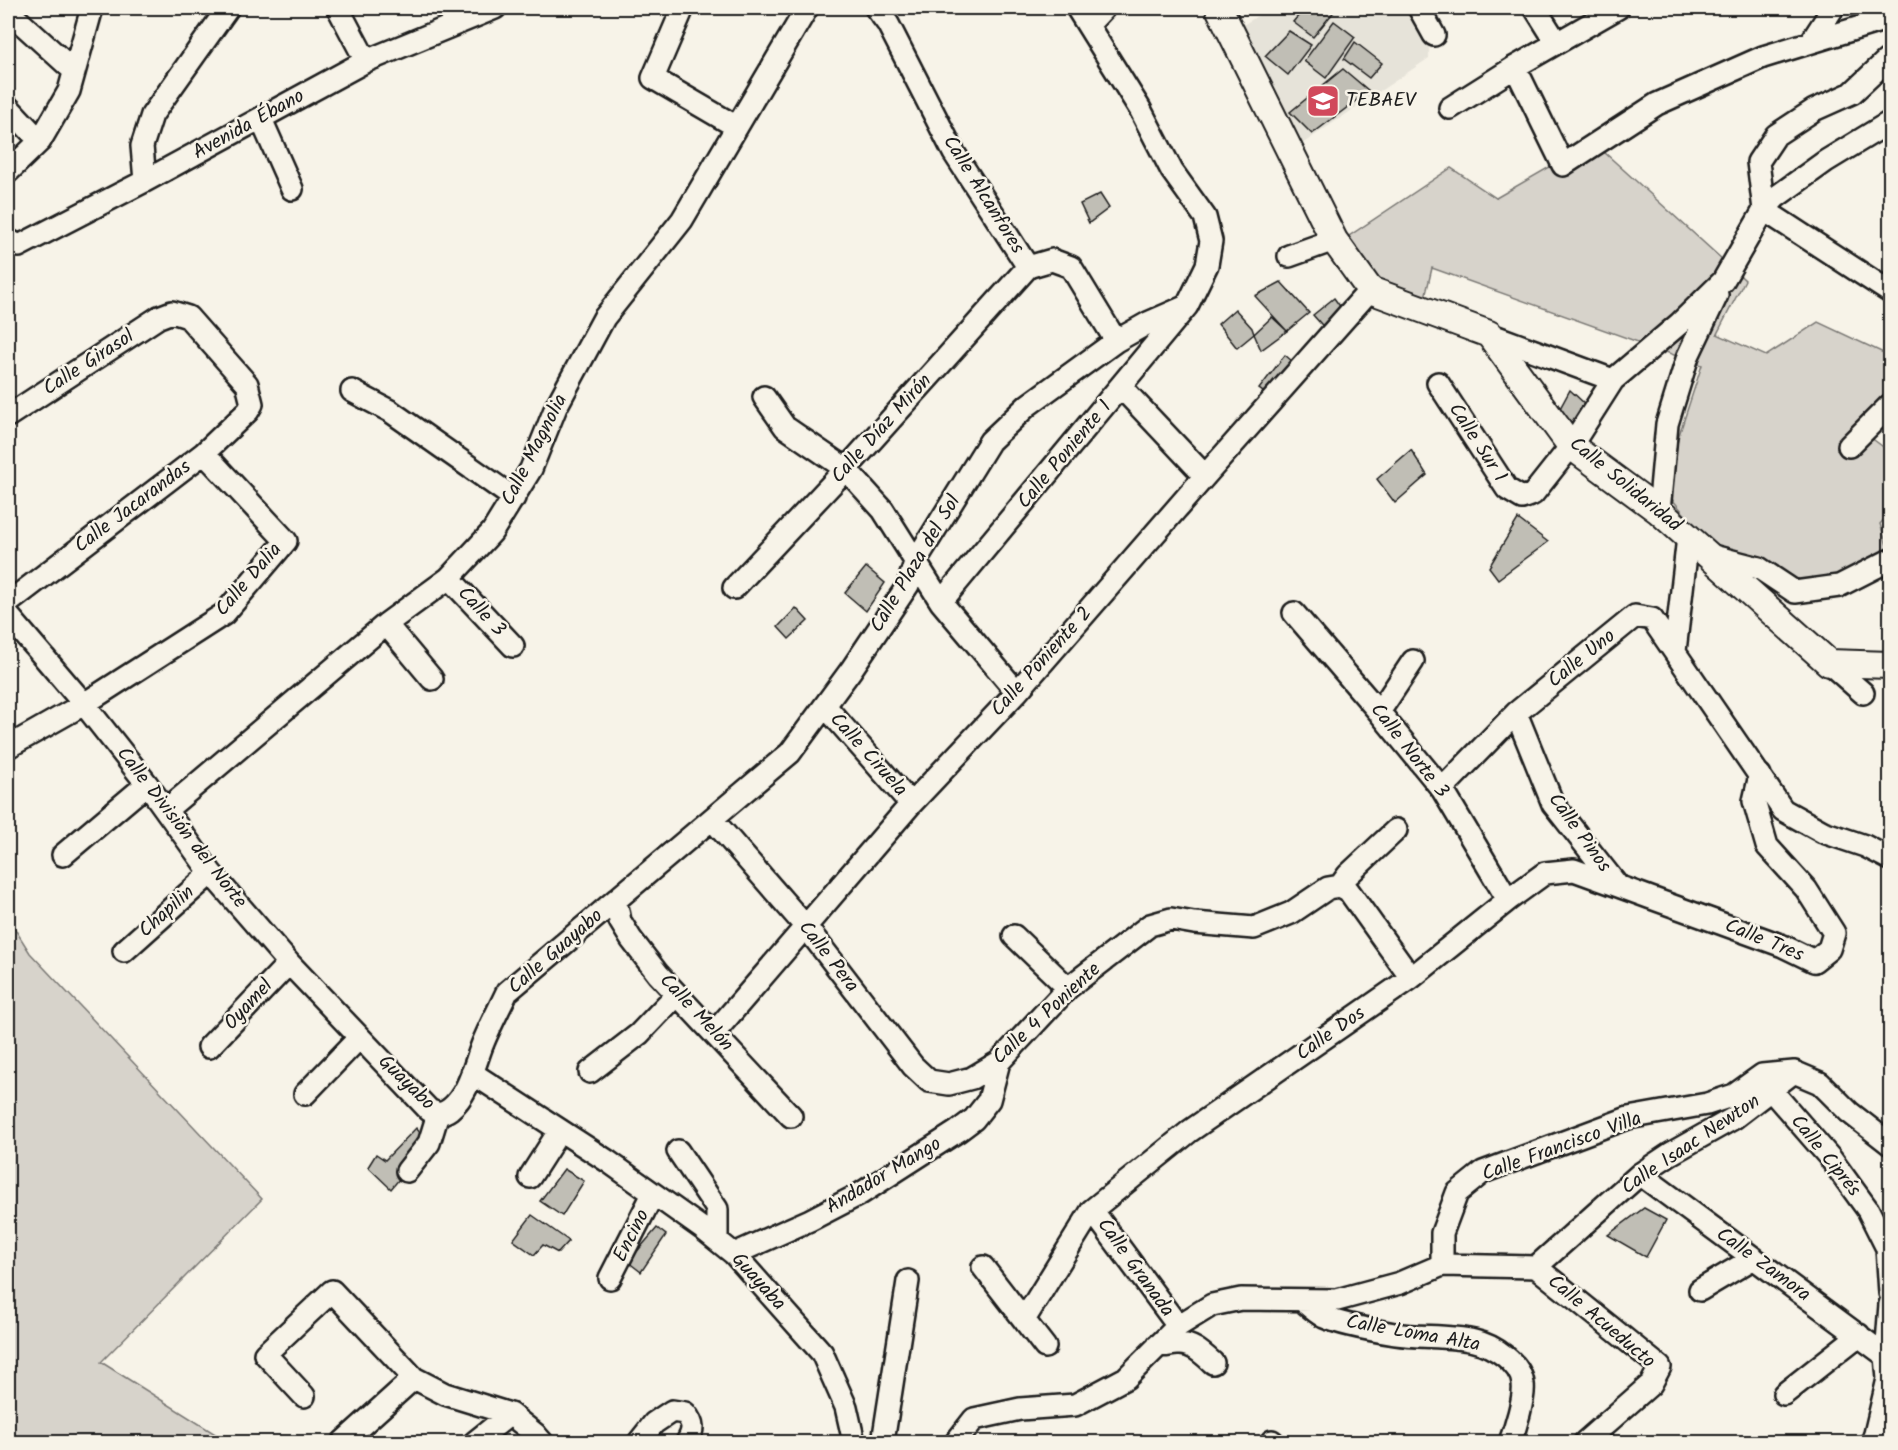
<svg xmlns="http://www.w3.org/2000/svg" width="1898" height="1450" font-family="Kalam,sans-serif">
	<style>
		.built { fill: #e6e3d9 }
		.green { fill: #d7d3cb; stroke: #7a7874; stroke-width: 1.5 }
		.building { fill: #c0beb5; stroke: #1c1c1c; stroke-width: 1.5 }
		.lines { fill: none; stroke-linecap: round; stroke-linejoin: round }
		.minor-casing { stroke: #1c1c1c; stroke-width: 26 }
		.major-casing { stroke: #1c1c1c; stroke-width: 30 }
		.minor { stroke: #f7f3e8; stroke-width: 21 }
		.major { stroke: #f7f3e8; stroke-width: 26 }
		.labels { text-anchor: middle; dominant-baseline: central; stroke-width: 5; stroke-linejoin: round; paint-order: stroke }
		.poi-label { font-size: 20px; fill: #1c1c1c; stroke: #f7f3e8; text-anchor: start }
		.street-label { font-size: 20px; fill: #1c1c1c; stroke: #f7f3e8 }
	</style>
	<rect width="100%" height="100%" fill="#f7f3e8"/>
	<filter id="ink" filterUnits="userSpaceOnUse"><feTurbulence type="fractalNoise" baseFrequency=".0167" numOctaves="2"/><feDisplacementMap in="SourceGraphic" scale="12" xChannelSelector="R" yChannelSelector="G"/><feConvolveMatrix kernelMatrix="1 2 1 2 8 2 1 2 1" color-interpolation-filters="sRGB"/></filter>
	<g filter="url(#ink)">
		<path class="built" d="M 1270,8 L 1412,8 L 1429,40 L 1429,58 L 1302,144 L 1243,25 Z"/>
		<path class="green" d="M 1593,142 L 1745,280 L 1717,334 L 1766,356 L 1818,322 L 1890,356 L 1890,410 L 1862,431 L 1890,452 L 1890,513 L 1880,524 L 1890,554 L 1801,591 L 1721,558 L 1662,487 L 1702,365 L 1432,268 L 1421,315 L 1389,303 L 1346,238 L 1451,168 L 1496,198 Z
			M 8,918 L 30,953 L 262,1199 L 101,1362 L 228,1442 L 8,1442 Z"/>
		<path class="building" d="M 1305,8 L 1337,8 L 1313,37 L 1293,22 Z
			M 1334,21 L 1355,37 L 1326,78 L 1304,61 Z
			M 1289,31 L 1311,45 L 1288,75 L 1265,56 Z
			M 1355,42 L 1382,63 L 1369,78 L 1344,59 Z
			M 1343,69 L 1369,91 L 1312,134 L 1290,112 Z
			M 1100,194 L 1109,208 L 1089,223 L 1080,204 Z
			M 1281,282 L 1309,313 L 1287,331 L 1255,296 Z
			M 1334,298 L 1347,316 L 1328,332 L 1313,315 Z
			M 1235,309 L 1252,328 L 1254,334 L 1237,348 L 1218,324 Z
			M 1272,317 L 1287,331 L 1261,350 L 1254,334 Z
			M 1285,355 L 1300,368 L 1273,399 L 1259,389 Z
			M 1570,390 L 1585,404 L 1575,425 L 1558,412 Z
			M 1411,450 L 1427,475 L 1395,503 L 1377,479 Z
			M 1518,519 L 1548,542 L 1498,579 L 1489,567 Z
			M 866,567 L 885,583 L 866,611 L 845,593 Z
			M 796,608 L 808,621 L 789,639 L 778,627 Z
			M 416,1128 L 429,1143 L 391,1189 L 368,1167 L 376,1154 L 385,1160 Z
			M 564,1169 L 584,1181 L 562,1216 L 540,1201 Z
			M 1644,1208 L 1666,1220 L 1646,1257 L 1608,1235 Z
			M 532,1215 L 569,1241 L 558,1253 L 543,1245 L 534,1255 L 513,1240 Z
			M 657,1228 L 666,1235 L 641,1272 L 628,1262 Z"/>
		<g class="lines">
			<g class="minor-casing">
				<path id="minor" d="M 338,8 L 366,61
					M 683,8 L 653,78 L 737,127
					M 876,8 L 888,24 L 954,153 L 1028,267
					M 1419,8 L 1434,35
					M 1535,8 L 1557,43
					M 8,11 L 74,71
					M 1089,24 L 1104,8
					M 1811,42 L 1833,8
					M 1890,59 L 1886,61 L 1852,93 L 1814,110 L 1776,135 L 1758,162 L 1764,210 L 1890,292
					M 1515,67 L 1563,165 L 1657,104 L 1763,57 L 1890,18
					M 8,107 L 40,141
					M 1450,108 L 1515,67 L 1618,8
					M 261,119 L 292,189
					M 8,172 L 40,141 L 69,91 L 92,8
					M 145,181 L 142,146 L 152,115 L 228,8
					M 8,240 L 19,246 L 145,181 L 366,61 L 495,8
					M 1289,256 L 1334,240
					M 1028,267 L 1052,260 L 1071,267 L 1116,341
					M 1489,334 L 1613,380
					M 1438,383 L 1507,489 L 1522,498 L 1533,494 L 1571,446 L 1613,380 L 1679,324 L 1723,281 L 1764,210 L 1776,197 L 1826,161 L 1890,122
					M 1121,387 L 1205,476
					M 352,391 L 390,411 L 514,498
					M 764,397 L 785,427 L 846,469 L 883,510 L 941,602 L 1017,692
					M 8,416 L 159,317 L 172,312 L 188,317 L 247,384 L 252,404 L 248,411 L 204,453 L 8,603
					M 1849,446 L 1890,405
					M 1659,511 L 1667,424 L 1688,356 L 1717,295
					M 1709,555 L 1759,568 L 1795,592 L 1839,586 L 1890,560
					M 449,578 L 513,646
					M 734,588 L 846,469 L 1028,267
					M 941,602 L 1187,306 L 1207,265 L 1211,241 L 1205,217 L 1172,171 L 1140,109 L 1077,8
					M 1294,613 L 1379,712 L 1442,789 L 1508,900
					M 8,615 L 84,704 L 147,784 L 211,873 L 289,963 L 429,1110 C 437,1114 442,1115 450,1109 C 469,1094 474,1065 483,1043 C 490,1026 499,1009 507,992 L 790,753 L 851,670 L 908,585 L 915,562 L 990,441 L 1028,405 L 1116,341 L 1148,323 L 1187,306
					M 386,624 L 432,679
					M 1675,651 L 1688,537
					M 1829,663 L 1863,693
					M 825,706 L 911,804
					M 1379,712 L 1413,661
					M 1516,713 L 1553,804 L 1617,885
					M 8,747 L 84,704 L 224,614 L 286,541 L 204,453
					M 1442,789 L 1516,713 L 1635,616 L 1652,619 L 1783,810 L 1823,832 L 1865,846 L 1890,859
					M 166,810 L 386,624 L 449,578 L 492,532 L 531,469 L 556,407 L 604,318 L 682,220 L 807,8
					M 712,819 L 806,927 L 913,1066 L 929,1081 L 949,1084 L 972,1078 L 999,1062 L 1068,988 L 1150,925 L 1171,919 L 1194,923 L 1254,928 L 1291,913 L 1328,888 L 1340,886
					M 63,855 L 147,784
					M 1340,886 L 1348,890 L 1411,978
					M 1340,886 L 1348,875 L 1396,830
					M 616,901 L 620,921 L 631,939 L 658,974 L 791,1116
					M 1014,936 L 1068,988
					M 124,951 L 211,873
					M 714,1033 L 911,804 L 1017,692 L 1205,476 L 1370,290
					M 209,1047 L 289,963
					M 590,1072 L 639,1034 L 677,994
					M 472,1073 L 609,1162 L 703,1229 L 734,1254 L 822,1353 L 846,1407 L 854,1442
					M 1771,1090 L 1831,1159 L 1868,1210 L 1887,1248 L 1890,1293
					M 305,1094 L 359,1038
					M 678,1151 L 717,1209 L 717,1240
					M 407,1171 L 429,1143 L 438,1114
					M 1640,1174 L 1886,1356
					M 530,1177 L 560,1130
					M 1092,1210 L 1178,1326
					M 734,1254 L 810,1220 L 860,1194 L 958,1131 L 974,1119 L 989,1100 L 999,1062
					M 1442,1265 L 1442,1233 L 1457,1193 L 1483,1172 L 1628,1118 L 1707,1104 L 1734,1095 L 1762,1075 L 1794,1072 L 1820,1083 L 1849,1112 L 1890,1144
					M 983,1267 L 1045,1347
					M 1536,1267 L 1640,1174 L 1670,1154 L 1734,1118 L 1794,1072
					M 610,1278 L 653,1194
					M 1700,1290 L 1754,1258
					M 1302,1300 C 1309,1306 1315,1312 1324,1317 C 1340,1324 1377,1331 1395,1334 C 1421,1338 1448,1335 1474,1341 C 1493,1345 1521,1363 1523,1384 C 1525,1398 1515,1429 1510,1442
					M 1024,1320 L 1092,1210 L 1190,1131 L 1411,978 L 1508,900 L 1545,873 L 1574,870 L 1783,946 L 1814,961 L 1829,949 L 1834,933 L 1806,889 L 1767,846 L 1754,801 L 1760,775
					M 1158,1345 C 1166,1347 1170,1344 1178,1344 C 1192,1343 1203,1354 1213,1363
					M 1784,1394 L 1859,1335
					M 304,1396 L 265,1354 L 332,1291 L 414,1378 L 445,1394 L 510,1414 L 535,1434 L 542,1442
					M 1272,1441 L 1273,1442
					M 343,1442 L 414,1378
					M 475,1442 L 510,1414
					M 639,1442 L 654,1423 L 672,1411 L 685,1413 C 694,1424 694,1430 687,1442
					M 883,1442 L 908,1281
					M 956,1442 L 974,1419 L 1020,1409 L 1075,1405 L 1126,1378 L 1178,1326 L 1212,1305 L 1241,1299 L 1337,1300 L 1400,1283 L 1442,1265 L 1536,1267 L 1660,1367 L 1651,1384 L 1585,1442
					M 1872,1442 L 1875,1434 L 1888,1379 L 1886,1356 L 1890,1304"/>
			</g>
			<g class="major-casing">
				<path id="major" d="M 1219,8 L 1334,240 L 1370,290 L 1489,334 L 1571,446 L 1659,511 L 1829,663 L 1890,665"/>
			</g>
			<use href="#minor" class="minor"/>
			<use href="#major" class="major"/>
		</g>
	</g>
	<defs>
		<g id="school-square" transform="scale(1.725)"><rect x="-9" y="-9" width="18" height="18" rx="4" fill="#d1495b" stroke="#f7f3e8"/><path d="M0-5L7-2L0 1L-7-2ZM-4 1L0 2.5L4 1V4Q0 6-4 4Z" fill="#fff"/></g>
	</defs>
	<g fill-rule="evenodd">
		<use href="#school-square" x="1323" y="101"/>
	</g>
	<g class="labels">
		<g class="poi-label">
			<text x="1346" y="101">TEBAEV</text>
		</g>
		<g class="street-label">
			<text transform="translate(249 125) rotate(-29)">Avenida Ébano</text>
			<text transform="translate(983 195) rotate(58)">Calle Alcanfores</text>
			<text transform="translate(89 363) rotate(-33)">Calle Girasol</text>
			<text transform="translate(882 429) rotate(-48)">Calle Díaz Mirón</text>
			<text transform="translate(1477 443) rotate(57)">Calle Sur 1</text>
			<text transform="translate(535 450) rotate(-63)">Calle Magnolia</text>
			<text transform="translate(1065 455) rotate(-50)">Calle Poniente 1</text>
			<text transform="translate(1625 485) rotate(39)">Calle Solidaridad</text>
			<text transform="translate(133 507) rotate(-37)">Calle Jacarandas</text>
			<text transform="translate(916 564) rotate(-59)">Calle Plaza del Sol</text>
			<text transform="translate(249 580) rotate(-49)">Calle Dalia</text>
			<text transform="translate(481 612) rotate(47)">Calle 3</text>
			<text transform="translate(1582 659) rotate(-39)">Calle Uno</text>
			<text transform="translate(1042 662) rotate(-48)">Calle Poniente 2</text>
			<text transform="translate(1409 751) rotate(52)">Calle Norte 3</text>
			<text transform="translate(868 755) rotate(48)">Calle Ciruela</text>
			<text transform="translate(181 828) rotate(52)">Calle División del Norte</text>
			<text transform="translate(1579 833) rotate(54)">Calle Pinos</text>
			<text transform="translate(167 912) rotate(-42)">Chapilin</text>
			<text transform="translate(1764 941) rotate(22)">Calle Tres</text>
			<text transform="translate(556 952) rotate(-41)">Calle Guayabo</text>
			<text transform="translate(828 957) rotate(52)">Calle Pera</text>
			<text transform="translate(249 1005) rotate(-47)">Oyamel</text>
			<text transform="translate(696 1013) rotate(47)">Calle Melón</text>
			<text transform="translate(1047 1014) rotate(-43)">Calle 4 Poniente</text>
			<text transform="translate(1331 1034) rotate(-35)">Calle Dos</text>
			<text transform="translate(406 1083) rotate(44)">Guayabo</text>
			<text transform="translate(1691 1145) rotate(-34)">Calle Isaac Newton</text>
			<text transform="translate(1562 1147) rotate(-20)">Calle Francisco Villa</text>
			<text transform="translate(1825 1156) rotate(51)">Calle Ciprés</text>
			<text transform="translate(884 1176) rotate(-31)">Andador Mango</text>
			<text transform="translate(632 1236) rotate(-63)">Encino</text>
			<text transform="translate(1763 1265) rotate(36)">Calle Zamora</text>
			<text transform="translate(1135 1268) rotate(54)">Calle Granada</text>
			<text transform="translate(758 1282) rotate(48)">Guayaba</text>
			<text transform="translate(1601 1322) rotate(40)">Calle Acueducto</text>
			<text transform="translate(1413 1334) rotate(10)">Calle Loma Alta</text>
		</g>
	</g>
	<rect width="1898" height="1450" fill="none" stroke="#f7f3e8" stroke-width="30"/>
	<rect x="15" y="15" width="1868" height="1420" fill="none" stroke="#1c1c1c" stroke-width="2" filter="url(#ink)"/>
</svg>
